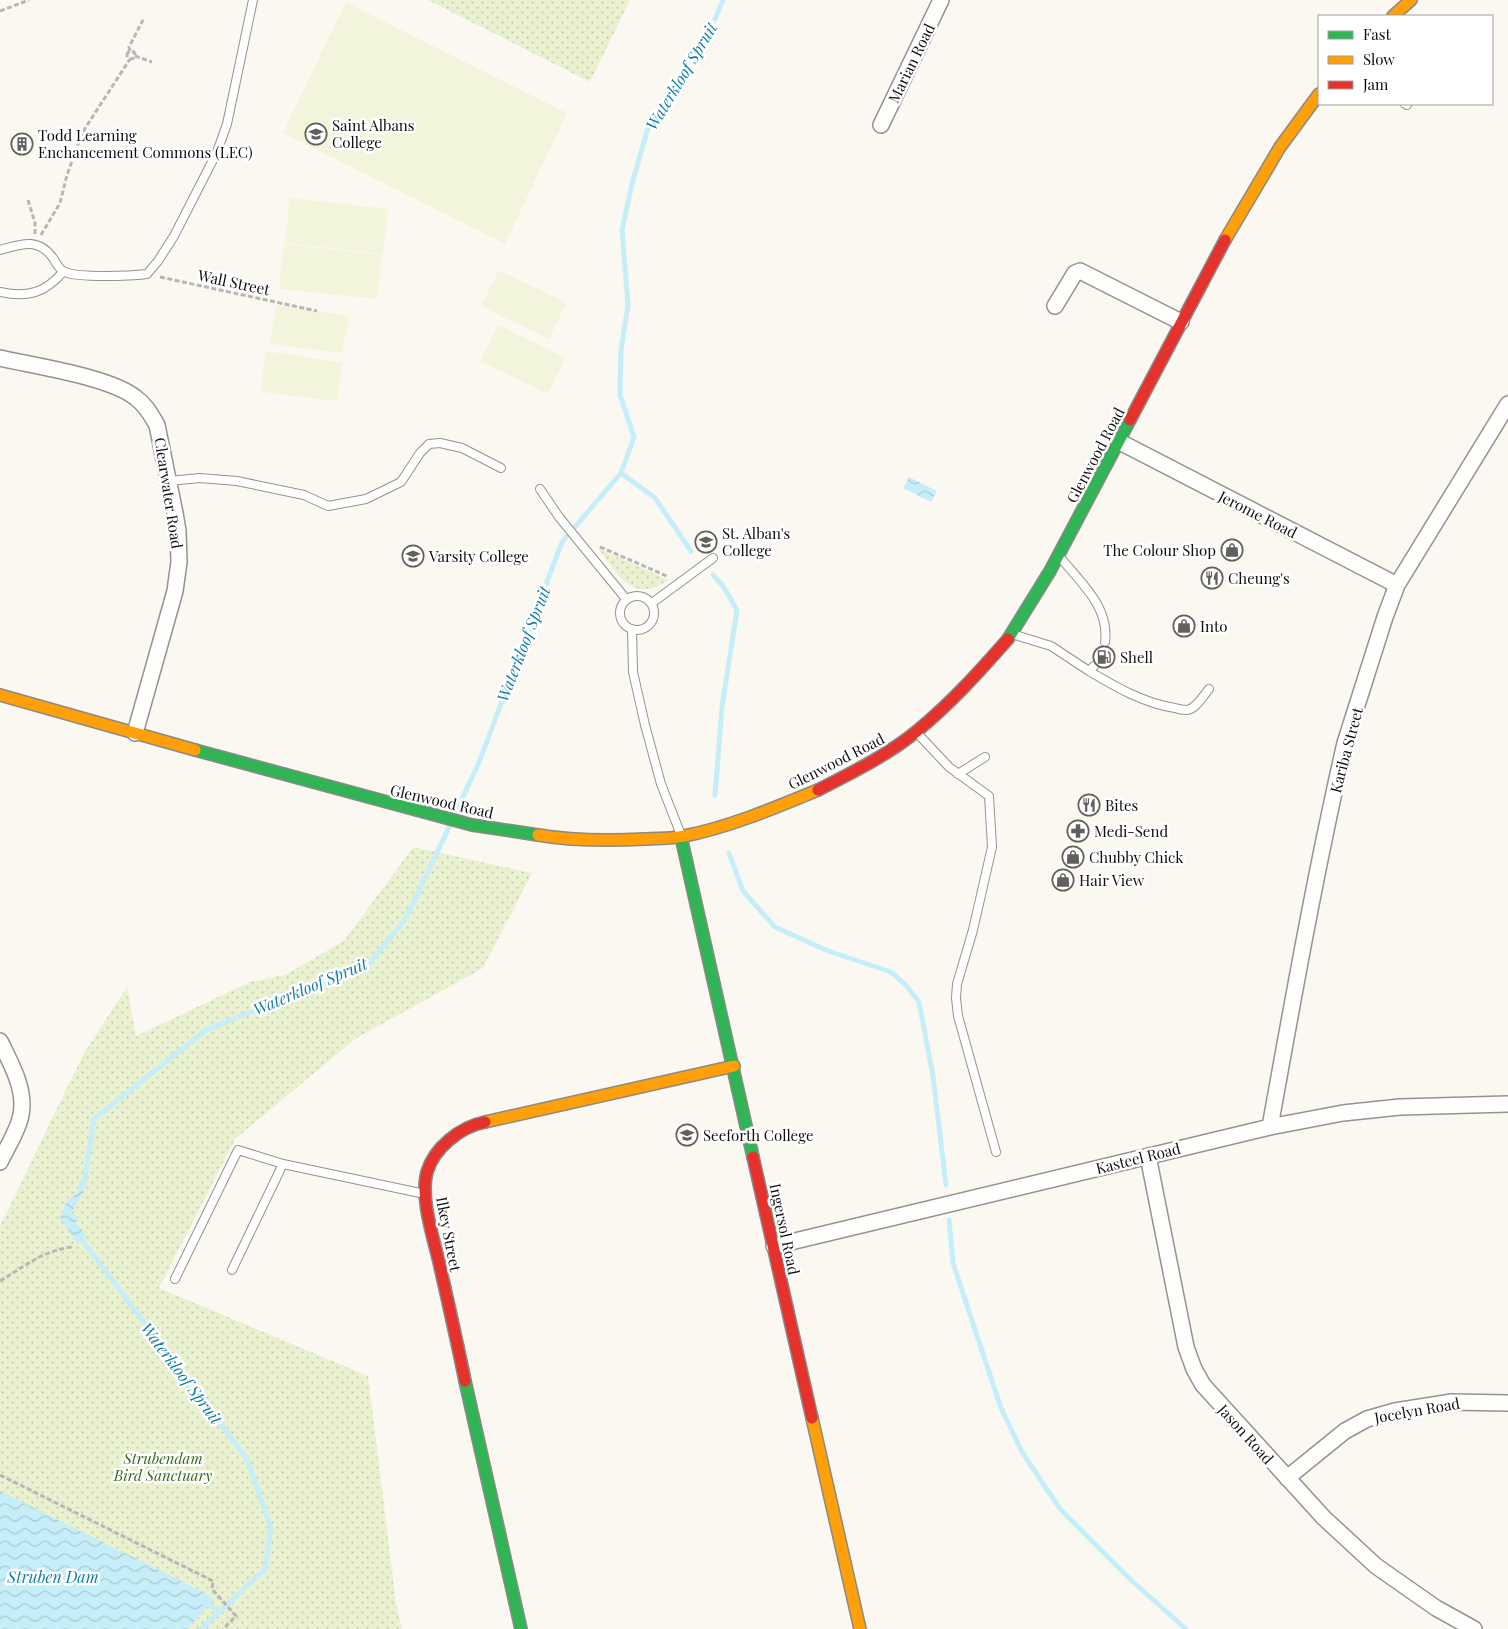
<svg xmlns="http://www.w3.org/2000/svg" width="1508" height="1629" font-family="'Playfair Display',serif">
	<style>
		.green { fill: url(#green-dots) }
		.pitch { fill: #f2f5db }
		.water { fill: url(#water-waves) }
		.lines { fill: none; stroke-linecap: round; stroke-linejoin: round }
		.stream { stroke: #c6eef8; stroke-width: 5 }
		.lane-casing { stroke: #959391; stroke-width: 10 }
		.street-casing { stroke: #959391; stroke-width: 18 }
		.fast-casing { stroke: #8b8a87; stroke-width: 14 }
		.slow-casing { stroke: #8b8a87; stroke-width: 14 }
		.jam-casing { stroke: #8b8a87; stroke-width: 14 }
		.path { stroke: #b8b7b6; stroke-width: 3; stroke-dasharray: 5 2.5; stroke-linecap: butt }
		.lane { stroke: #fefefd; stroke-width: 8 }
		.street { stroke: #fefefd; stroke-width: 15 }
		.fast { stroke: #30b455; stroke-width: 11 }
		.slow { stroke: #ff9f0a; stroke-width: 11 }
		.jam { stroke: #e5322d; stroke-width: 11 }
		.labels { text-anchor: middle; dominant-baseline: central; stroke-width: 5; stroke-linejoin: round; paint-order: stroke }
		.street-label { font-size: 15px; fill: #0e0e0e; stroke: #fff }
		.poi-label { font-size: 15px; fill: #0e0e0e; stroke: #fff; text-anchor: start }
		.park-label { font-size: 15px; font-style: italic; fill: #376a1a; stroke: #fff }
		.water-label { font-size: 16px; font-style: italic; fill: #0f7ca7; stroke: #fff }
	</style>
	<defs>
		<pattern id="green-dots" width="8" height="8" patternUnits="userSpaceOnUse" patternTransform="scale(1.25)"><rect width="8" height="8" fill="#e9f1d0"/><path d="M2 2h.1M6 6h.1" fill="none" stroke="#c7cdb1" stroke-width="1.8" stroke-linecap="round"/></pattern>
		<pattern id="water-waves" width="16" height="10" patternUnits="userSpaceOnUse" patternTransform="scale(1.25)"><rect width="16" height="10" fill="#c6eef8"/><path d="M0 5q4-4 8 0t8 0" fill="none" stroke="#a9cbd3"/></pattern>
	</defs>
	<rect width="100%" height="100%" fill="#fbf8f2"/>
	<path class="green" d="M 428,0 L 630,0 L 590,82 Z
		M 598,548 L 668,580 C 633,605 617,574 598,548 Z
		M 413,847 L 532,873 L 483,968 L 355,1039 L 235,1139 L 159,1288 L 368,1376 L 396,1603 L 402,1629 L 0,1629 L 0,1226 L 84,1053 L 127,987 L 136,1036 L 250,982 L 285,975 L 344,941 Z"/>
	<path class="pitch" d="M 346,2 L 567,113 L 505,244 L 283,133 Z
		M 290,198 L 388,209 L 383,254 L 285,243 Z
		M 284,244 L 382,255 L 377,299 L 279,289 Z
		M 499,270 L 566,303 L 549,339 L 481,306 Z
		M 276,305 L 349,316 L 342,353 L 270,344 Z
		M 498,325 L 566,358 L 548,394 L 480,361 Z
		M 266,351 L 342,363 L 337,401 L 261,392 Z"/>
	<path class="water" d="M 909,477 L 937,491 L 931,502 L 903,488 Z
		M 87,1178 C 85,1191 77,1202 71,1214 L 75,1215 L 78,1218 L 76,1223 L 86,1235 L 78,1244 L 60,1218 L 66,1202 L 77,1193 L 79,1183 Z
		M 0,1491 L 203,1592 L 214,1600 L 187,1629 L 0,1629 Z"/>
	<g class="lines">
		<path class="stream" d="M 621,473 L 655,498 L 691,551
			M 713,575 L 723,586 L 737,610 L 722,707 L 715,795
			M 454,815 L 478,765 L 562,542 L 621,473 L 634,437 L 620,395 L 621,350 L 628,305 L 622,230 L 632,184 L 647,131 L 716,17 L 723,0
			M 729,853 L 743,891 L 775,927 L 828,951 L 891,972 L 906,985 L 919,1002 L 933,1076 L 946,1185
			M 84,1184 L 94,1119 L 206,1030 L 368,965 L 405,920 L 450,825
			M 949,1220 L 953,1263 L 1001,1408 L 1022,1452 L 1060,1509 L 1132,1581 L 1186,1629
			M 79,1236 L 247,1459 L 271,1528 L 265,1569 L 201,1629
			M 203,1602 L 220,1611"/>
		<g class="lane-casing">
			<path id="lane" d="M 1405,104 L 1407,105
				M 0,250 C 21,244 38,237 53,258 C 56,262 59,270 65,272 C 78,278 131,276 147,274 L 158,261 L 174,236 L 217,152 L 227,124 L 253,0
				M 0,292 C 27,298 45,293 63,272
				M 169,481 L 200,478 L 237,481 L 304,495 L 328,506 L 366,499 L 401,482 L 420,453 L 429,444 L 440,443 L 462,448 L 501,468
				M 540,489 L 559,517 L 626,599
				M 1060,557 C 1080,582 1110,607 1105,642
				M620 613a17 17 0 1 1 34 0a17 17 0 1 1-34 0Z
				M 652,603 L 713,558
				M 632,629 L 633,672 L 645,725 L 661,784 L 681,835
				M 1012,634 L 1051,646 L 1089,671 L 1094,666
				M 1089,671 C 1116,687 1143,703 1175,708 C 1178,709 1183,710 1187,710 C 1196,709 1203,696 1209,689
				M 918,734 L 949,767 L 989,796 L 992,847 L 973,930 L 957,984 L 956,998 L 958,1016 L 996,1152
				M 958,774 L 985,757
				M 232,1270 L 283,1164 L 425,1194
				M 175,1279 L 238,1150 L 283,1164"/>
		</g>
		<g class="street-casing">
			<path id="street" d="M 881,125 L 941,0
				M 1055,306 L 1075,273 L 1080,271 L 1181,322
				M 0,358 C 34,366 111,377 136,398 C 146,405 151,415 157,425 L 175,513 L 178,531 L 179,562 L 175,591 L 135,733
				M 1120,442 L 1397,585
				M 0,1041 C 11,1064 26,1089 21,1115 C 18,1131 7,1147 0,1162
				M 1270,1127 C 1293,999 1316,870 1345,743 L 1385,617 L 1397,585 L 1508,404
				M 1148,1156 L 1186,1347 L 1194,1369 L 1203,1385 L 1324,1518 L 1376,1566 L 1436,1608 L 1474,1629
				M 774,1246 L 1270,1127 L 1343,1113 L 1400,1107 L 1508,1104
				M 1287,1478 L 1345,1431 L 1367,1419 L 1395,1411 L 1452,1402 L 1508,1403"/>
		</g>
		<g class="fast-casing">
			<path id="fast" d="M 1008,639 L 1050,571 L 1130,420
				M 195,750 L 472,825 L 538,835
				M 681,837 L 753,1157
				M 465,1381 L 521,1629"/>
		</g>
		<g class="slow-casing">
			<path id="slow" d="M 1393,16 L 1411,0
				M 1225,240 L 1280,147 L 1319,94
				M 0,695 L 195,750
				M 538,835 C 574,841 609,841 645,839 C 658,838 671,839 684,836 C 727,828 777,807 818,790
				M 485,1122 L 734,1066
				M 812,1418 L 860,1629"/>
		</g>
		<g class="jam-casing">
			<path id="jam" d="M 1130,420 L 1225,240
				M 818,790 C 851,773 888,755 917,731 C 951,703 979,672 1008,639
				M 753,1157 L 812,1418
				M 465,1381 C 457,1341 448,1302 439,1262 C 433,1237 420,1197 427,1172 C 434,1148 460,1127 485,1122"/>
		</g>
		<path class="path" d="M 0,11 L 29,0
			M127 55a4 4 0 1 1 8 0a4 4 0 1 1-8 0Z
			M 130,51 L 129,47 L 144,18
			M 135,56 L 152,62
			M 28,200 L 35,223 L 35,234
			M 41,235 L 60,203 L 67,175 L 82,133 L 130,59
			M 160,277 L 317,311
			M 600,547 L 667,576
			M 0,1281 C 25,1266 42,1251 72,1247
			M 0,1475 L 213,1581 L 212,1589 L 236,1616 L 223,1629"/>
		<use href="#lane" class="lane"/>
		<use href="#street" class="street"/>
		<use href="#fast" class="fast"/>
		<use href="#slow" class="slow"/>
		<use href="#jam" class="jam"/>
	</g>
	<defs>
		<g id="school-ring" transform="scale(1.125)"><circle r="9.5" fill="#fff" stroke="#61605e" stroke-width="1.5"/><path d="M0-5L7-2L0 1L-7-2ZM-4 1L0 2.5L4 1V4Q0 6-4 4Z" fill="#61605e"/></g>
		<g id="building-ring" transform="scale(1.125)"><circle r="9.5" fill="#fff" stroke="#61605e" stroke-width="1.5"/><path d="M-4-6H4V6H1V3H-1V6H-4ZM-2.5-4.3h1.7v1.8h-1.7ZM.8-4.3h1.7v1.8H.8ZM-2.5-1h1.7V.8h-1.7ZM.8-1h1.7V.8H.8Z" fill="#61605e"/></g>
		<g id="shop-ring" transform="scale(1.125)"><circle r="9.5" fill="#fff" stroke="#61605e" stroke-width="1.5"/><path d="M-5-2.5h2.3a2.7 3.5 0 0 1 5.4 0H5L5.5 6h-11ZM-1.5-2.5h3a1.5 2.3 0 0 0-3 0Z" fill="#61605e"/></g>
		<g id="university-ring" transform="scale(1.125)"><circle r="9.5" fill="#fff" stroke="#61605e" stroke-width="1.5"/><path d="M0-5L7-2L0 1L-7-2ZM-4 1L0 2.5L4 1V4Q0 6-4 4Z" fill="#61605e"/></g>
		<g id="restaurant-ring" transform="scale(1.125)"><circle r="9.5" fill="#fff" stroke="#61605e" stroke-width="1.5"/><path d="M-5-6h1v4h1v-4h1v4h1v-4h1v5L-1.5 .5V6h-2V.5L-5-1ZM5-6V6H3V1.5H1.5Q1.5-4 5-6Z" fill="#61605e"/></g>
		<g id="fuel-ring" transform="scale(1.125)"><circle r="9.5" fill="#fff" stroke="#61605e" stroke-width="1.5"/><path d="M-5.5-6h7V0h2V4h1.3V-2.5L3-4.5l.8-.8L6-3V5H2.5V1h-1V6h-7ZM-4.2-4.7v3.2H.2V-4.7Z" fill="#61605e"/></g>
		<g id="pharmacy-ring" transform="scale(1.125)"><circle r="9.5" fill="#fff" stroke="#61605e" stroke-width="1.5"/><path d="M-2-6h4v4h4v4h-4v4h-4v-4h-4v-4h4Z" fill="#61605e"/></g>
	</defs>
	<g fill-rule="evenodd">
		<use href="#school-ring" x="316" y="134"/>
		<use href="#building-ring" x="22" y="144"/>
		<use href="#school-ring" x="706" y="542"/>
		<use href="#shop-ring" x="1232" y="550"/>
		<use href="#university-ring" x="413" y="556"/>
		<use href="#restaurant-ring" x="1212" y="578"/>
		<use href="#shop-ring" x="1184" y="626"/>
		<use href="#fuel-ring" x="1104" y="657"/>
		<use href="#restaurant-ring" x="1089" y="805"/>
		<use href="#pharmacy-ring" x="1078" y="831"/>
		<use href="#shop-ring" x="1073" y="857"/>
		<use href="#shop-ring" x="1063" y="880"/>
		<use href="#school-ring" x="687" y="1135"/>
	</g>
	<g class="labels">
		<g class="street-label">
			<text transform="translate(911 63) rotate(-64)">Marian Road</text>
			<text transform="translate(234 282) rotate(12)">Wall Street</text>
			<text transform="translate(1095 455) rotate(-62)">Glenwood Road</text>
			<text transform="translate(169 493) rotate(81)">Clearwater Road</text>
			<text transform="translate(1258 514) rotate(27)">Jerome Road</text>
			<text transform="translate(1346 750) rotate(-75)">Kariba Street</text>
			<text transform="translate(836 761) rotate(-27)">Glenwood Road</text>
			<text transform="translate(442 801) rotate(13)">Glenwood Road</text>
			<text transform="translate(1138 1158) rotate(-14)">Kasteel Road</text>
			<text transform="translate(785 1229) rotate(78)">Ingersol Road</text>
			<text transform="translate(449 1234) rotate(79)">Ilkey Street</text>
			<text transform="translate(1417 1410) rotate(-10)">Jocelyn Road</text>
			<text transform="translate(1246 1434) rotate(48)">Jason Road</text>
		</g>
		<g class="poi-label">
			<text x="332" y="125">Saint Albans<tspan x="332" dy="17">College</tspan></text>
			<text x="38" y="135">Todd Learning<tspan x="38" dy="17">Enchancement Commons (LEC)</tspan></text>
			<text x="722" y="533">St. Alban's<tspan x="722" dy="17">College</tspan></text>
			<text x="1216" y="550" text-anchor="end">The Colour Shop</text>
			<text x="429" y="556">Varsity College</text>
			<text x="1228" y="578">Cheung's</text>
			<text x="1200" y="626">Into</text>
			<text x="1120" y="657">Shell</text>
			<text x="1105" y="805">Bites</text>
			<text x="1094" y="831">Medi-Send</text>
			<text x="1089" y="857">Chubby Chick</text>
			<text x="1079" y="880">Hair View</text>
			<text x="703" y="1135">Seeforth College</text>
		</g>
		<g class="park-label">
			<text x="163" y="1458">Strubendam<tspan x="163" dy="17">Bird Sanctuary</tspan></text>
		</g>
		<g class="water-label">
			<text transform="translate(681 76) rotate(-59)">Waterkloof Spruit</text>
			<text transform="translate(523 644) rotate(-69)">Waterkloof Spruit</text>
			<text transform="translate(310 986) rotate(-23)">Waterkloof Spruit</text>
			<text transform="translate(182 1373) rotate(53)">Waterkloof Spruit</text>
			<text x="53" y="1576">Struben Dam</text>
		</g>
	</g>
	<rect x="1318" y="15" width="175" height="90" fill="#ffffff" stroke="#9f9f9f"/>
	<rect x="1328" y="31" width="25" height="8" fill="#30b455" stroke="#9f9f9f"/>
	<text x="1363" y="40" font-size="15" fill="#0e0e0e">Fast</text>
	<rect x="1328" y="56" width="25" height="8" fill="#ff9f0a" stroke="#9f9f9f"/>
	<text x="1363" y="65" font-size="15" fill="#0e0e0e">Slow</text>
	<rect x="1328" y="81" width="25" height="8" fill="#e5322d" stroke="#9f9f9f"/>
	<text x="1363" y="90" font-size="15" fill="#0e0e0e">Jam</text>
</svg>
